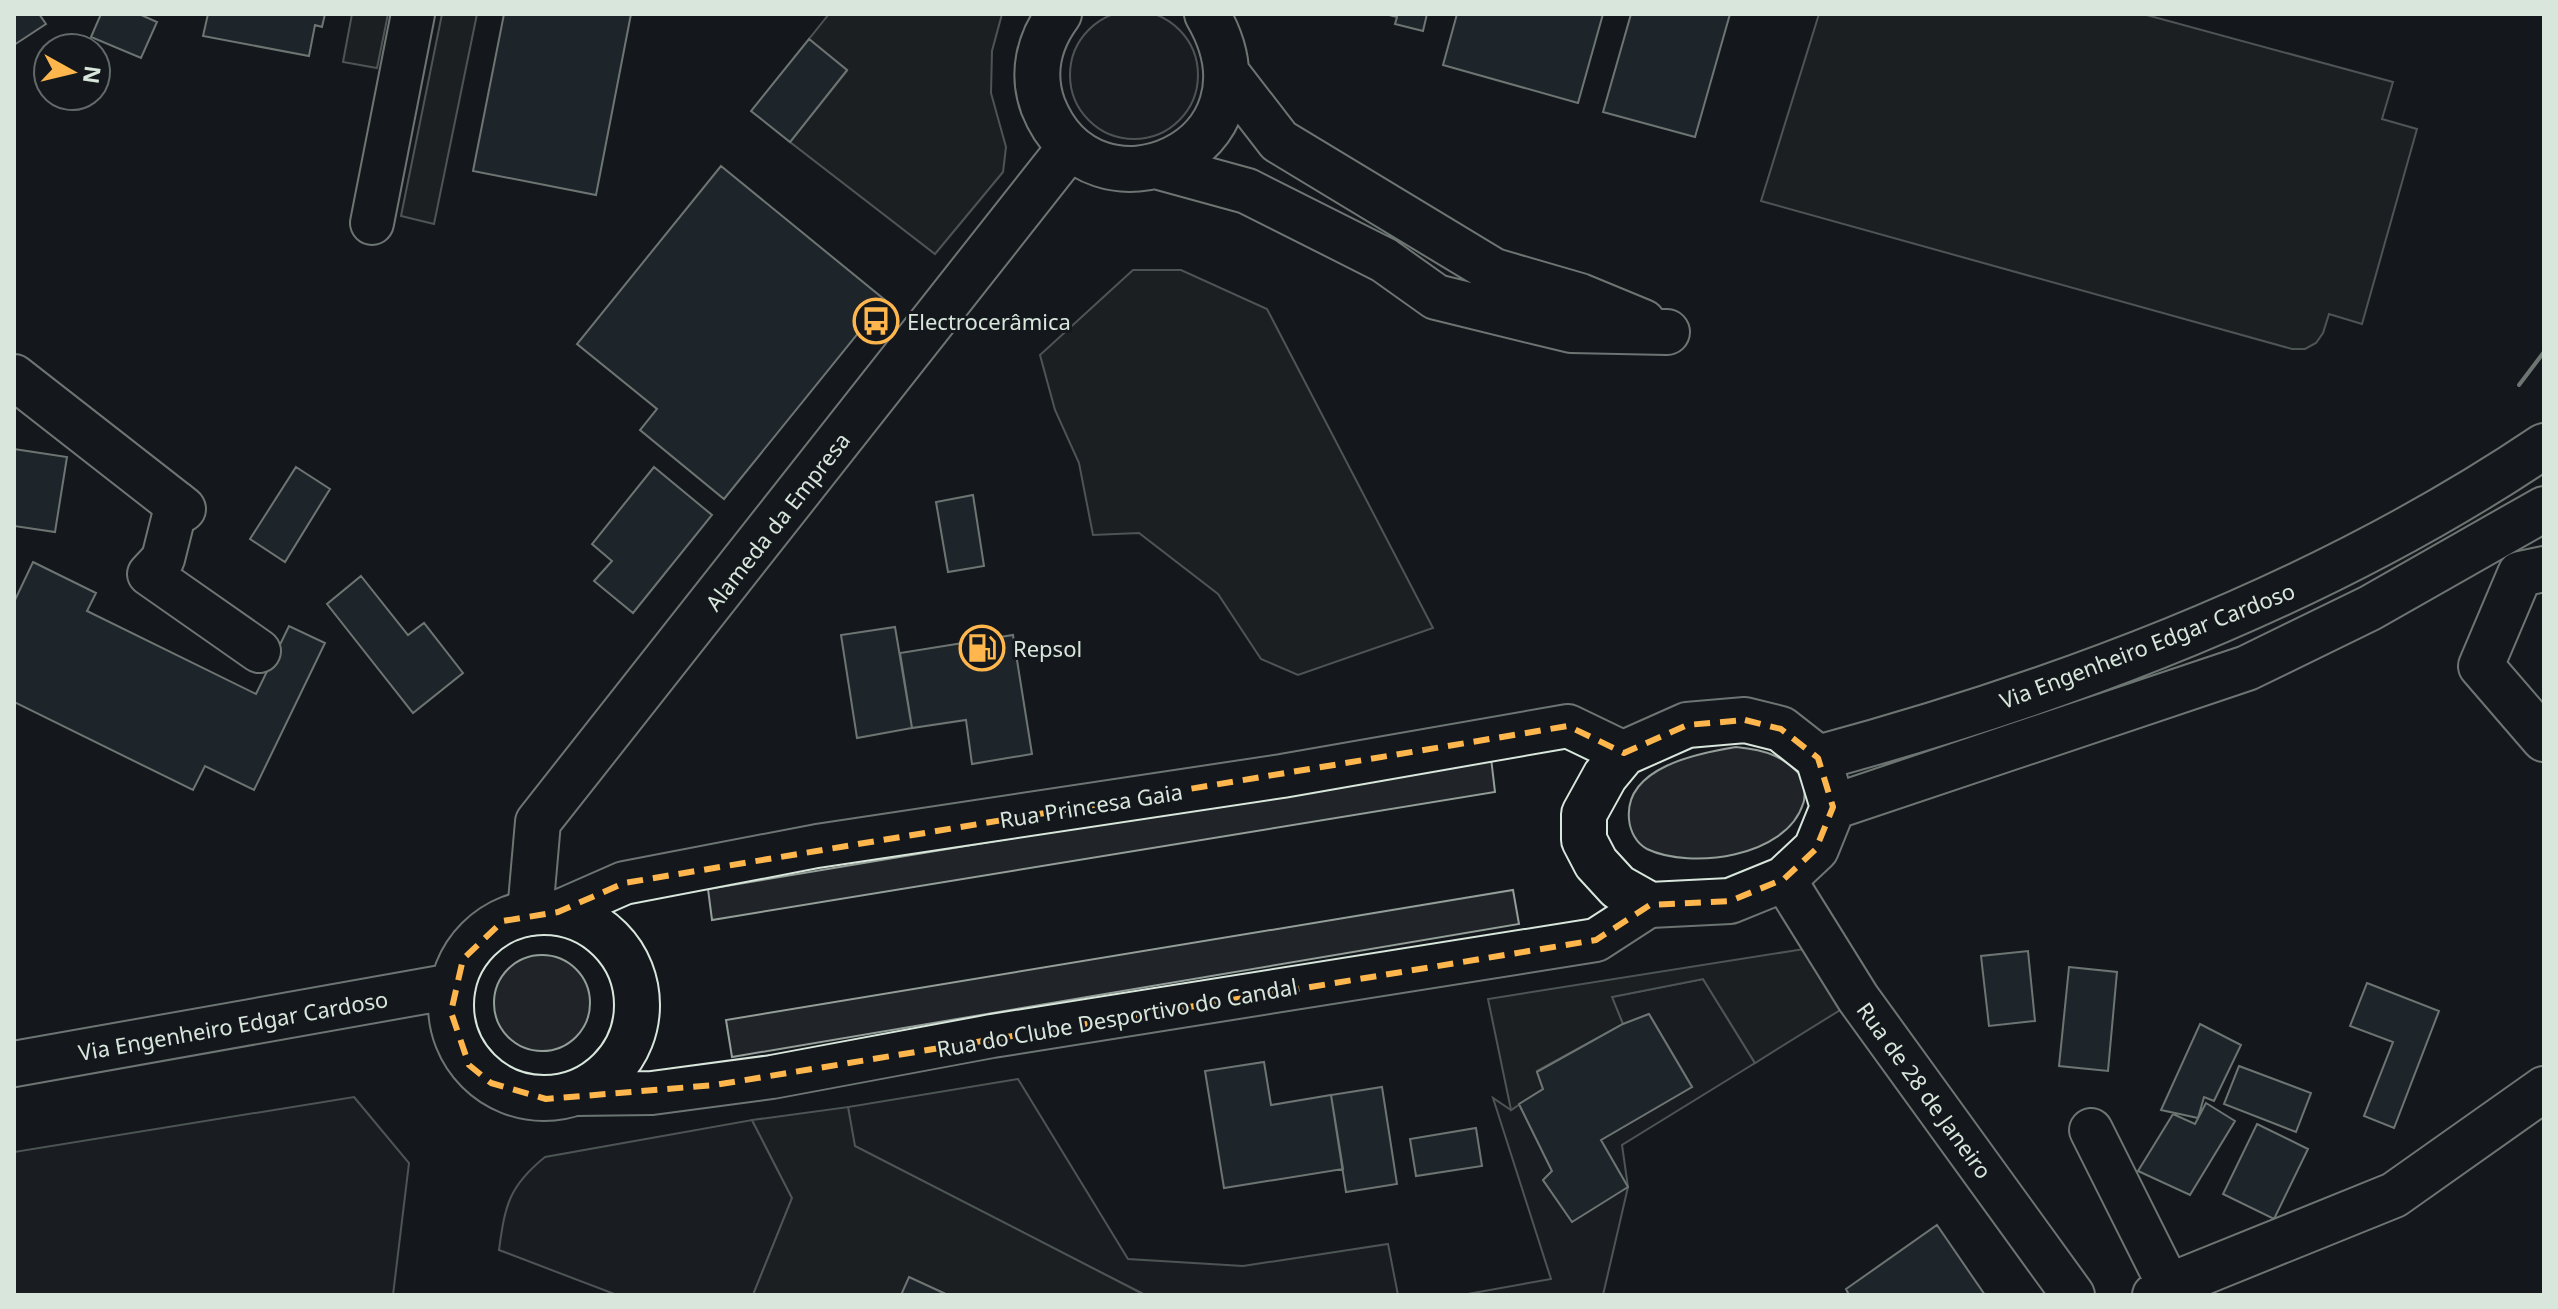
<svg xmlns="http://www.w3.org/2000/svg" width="2558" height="1309" font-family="'Noto Sans',sans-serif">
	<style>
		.green { fill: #202428; stroke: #939e99; stroke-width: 2 }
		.parking { fill: #24282b; stroke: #939e99; stroke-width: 2 }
		.building { fill: #2c363c; stroke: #d8e6dc; stroke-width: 2 }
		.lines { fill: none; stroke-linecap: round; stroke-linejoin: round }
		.street-casing { stroke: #d8e6dc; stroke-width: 46 }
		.secondary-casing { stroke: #d8e6dc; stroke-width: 48 }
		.primary-casing { stroke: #d8e6dc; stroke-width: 48 }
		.street { stroke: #14181c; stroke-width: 42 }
		.secondary { stroke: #14181c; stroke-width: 44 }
		.primary { stroke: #14181c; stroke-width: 44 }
		.wall { stroke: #d8e6dc; stroke-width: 4 }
		.marked { fill: none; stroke: #ffb74d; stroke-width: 6; stroke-dasharray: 16 10; stroke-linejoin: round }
		.labels { text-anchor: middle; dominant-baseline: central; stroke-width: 6; stroke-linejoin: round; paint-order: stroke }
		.poi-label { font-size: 22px; fill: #d8e6dc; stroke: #14181c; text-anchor: start }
		.street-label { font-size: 22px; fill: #d8e6dc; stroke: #14181c }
	</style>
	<rect width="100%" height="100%" fill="#14181c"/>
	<path class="green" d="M1070 75a64 64 0 1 1 128 0a64 64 0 1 1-128 0Z
		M 1736,747 C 1767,750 1784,756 1804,779 C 1804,787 1806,797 1803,804 C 1786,857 1691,870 1647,849 C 1636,843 1630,831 1629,819 C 1624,767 1699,753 1736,747 Z
		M 1491,758 L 1495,792 L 712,920 L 708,889 Z
		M 1513,890 L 1519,924 L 732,1057 L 726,1020 Z
		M494 1003a48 48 0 1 1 96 0a48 48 0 1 1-96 0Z
		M 1703,979 L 1755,1063 L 1622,1145 L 1628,1187 L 1603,1295 L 1462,1295 L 1551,1279 L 1493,1098 L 1511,1110 L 1519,1104 L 1552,1171 L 1543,1180 L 1572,1221 L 1601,1140 L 1692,1087 L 1649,1014 L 1623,1024 L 1611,997 Z
		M 1018,1079 L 1128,1259 L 1243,1266 L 1388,1244 L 1398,1295 L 1145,1295 L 854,1146 L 848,1107 Z
		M 354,1097 L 409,1163 L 393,1295 L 14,1295 L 14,1152 Z
		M 752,1120 L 792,1198 L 753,1295 L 617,1295 L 499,1250 C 505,1205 509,1186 545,1157 Z"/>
	<path class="parking" d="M 352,14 L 388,14 L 377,68 L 343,62 Z
		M 442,14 L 477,14 L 434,224 L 401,216 Z
		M 829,14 L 1002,14 L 992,51 L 991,93 L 1006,147 L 1003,172 L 935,254 L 790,142 L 847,71 L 809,39 Z
		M 1819,14 L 2143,14 L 2393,82 L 2382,119 L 2417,129 L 2362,324 L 2329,314 L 2323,333 L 2316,343 L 2305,349 L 2292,349 L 1761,201 Z
		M 1133,270 L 1181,270 L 1267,309 L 1433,628 L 1298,675 L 1261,659 L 1218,594 L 1139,533 L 1093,535 L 1079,463 L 1055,410 L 1040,355 Z
		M 1804,949 L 1845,1007 L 1755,1063 L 1703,979 L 1612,997 L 1623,1024 L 1537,1071 L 1543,1089 L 1511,1110 L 1488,999 Z
		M 848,1107 L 855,1146 L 1145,1295 L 753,1295 L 792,1198 L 752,1120 Z"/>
	<path class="building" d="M 14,14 L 39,14 L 46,24 L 14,45 Z
		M 101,14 L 139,14 L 157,22 L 141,58 L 91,37 Z
		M 208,14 L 325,14 L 322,27 L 315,25 L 309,56 L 203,36 Z
		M 504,14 L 631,14 L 596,195 L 473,171 Z
		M 1385,14 L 1427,14 L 1423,31 L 1395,24 L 1397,17 Z
		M 1457,14 L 1603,14 L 1578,103 L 1443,65 Z
		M 1631,14 L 1730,14 L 1695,137 L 1603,112 Z
		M 809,39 L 847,70 L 790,142 L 751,111 Z
		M 721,166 L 885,300 L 724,499 L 640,430 L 657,409 L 577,344 Z
		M 14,449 L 67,457 L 55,532 L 14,526 Z
		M 296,467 L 330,489 L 285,562 L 250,539 Z
		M 654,467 L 712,515 L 633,613 L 594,581 L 612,561 L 592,544 Z
		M 973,495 L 984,566 L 948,572 L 936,502 Z
		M 33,562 L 96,593 L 87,611 L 256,694 L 289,626 L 325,643 L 254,790 L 205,766 L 193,790 L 14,702 L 14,602 Z
		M 361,576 L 408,635 L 424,623 L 463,673 L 413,713 L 327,604 Z
		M 895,627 L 912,728 L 857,738 L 841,635 Z
		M 1013,635 L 1032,754 L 972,764 L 966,720 L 912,728 L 900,653 Z
		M 2028,951 L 2035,1021 L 1989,1026 L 1981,956 Z
		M 2069,967 L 2117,972 L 2108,1071 L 2059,1066 Z
		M 2367,983 L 2439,1011 L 2394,1128 L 2364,1116 L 2393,1042 L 2350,1026 Z
		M 1649,1014 L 1692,1087 L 1601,1140 L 1628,1187 L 1572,1222 L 1543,1180 L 1552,1171 L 1519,1104 L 1543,1089 L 1537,1072 L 1623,1024 Z
		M 2200,1024 L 2241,1045 L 2214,1101 L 2204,1097 L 2198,1118 L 2161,1110 Z
		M 1264,1062 L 1271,1105 L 1331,1095 L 1343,1169 L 1224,1188 L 1205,1071 Z
		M 2239,1066 L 2311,1093 L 2296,1132 L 2224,1104 Z
		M 1382,1087 L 1397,1184 L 1346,1192 L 1331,1095 Z
		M 2206,1103 L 2235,1121 L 2190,1195 L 2138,1171 L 2173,1114 L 2195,1124 Z
		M 2257,1124 L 2308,1149 L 2274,1219 L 2223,1194 Z
		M 1476,1128 L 1482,1166 L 1416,1176 L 1410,1139 Z
		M 1937,1225 L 1985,1295 L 1849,1295 L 1846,1289 Z
		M 909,1277 L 948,1295 L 901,1295 Z"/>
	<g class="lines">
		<g class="street-casing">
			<path id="street" d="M 372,223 L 413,14
				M 177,503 L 163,559 L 149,574 L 259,651
				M 1784,879 L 1858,998 L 2073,1295
				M 558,912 L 624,883 L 817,846 L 1282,776 L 1568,726 L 1624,753
				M 574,1094 L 652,1093 L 772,1077 L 992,1036 L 1596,940 L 1650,905
				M 2091,1130 L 2169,1286 L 2154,1295"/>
		</g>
		<g class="secondary-casing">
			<path id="secondary" d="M 1059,14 C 1039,41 1031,73 1043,106 C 1093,233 1287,150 1207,14
				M 1228,75 L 1279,141 L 1494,271 L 1580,296 L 1643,322
				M 1156,166 L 1247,191 L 1384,260 L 1436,297 L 1571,330 L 1667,332
				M 14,377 L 183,509
				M 2544,569 L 2520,574 L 2481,666 L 2544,739
				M 530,913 L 538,822 L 1070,147
				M 2169,1286 L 2394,1195 L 2544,1089"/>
		</g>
		<g class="primary-casing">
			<path id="primary" d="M 1745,720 L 1781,729 L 1818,758 L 1833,807 L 1816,849 L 1784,879 L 1730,901 L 1650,905 L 1618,887 L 1596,863 L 1584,840 L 1584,814 L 1605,776 L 1624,753 L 1687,725 Z
				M 1818,758 C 2070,690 2326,593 2544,446
				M 1833,807 L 2247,668 L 2370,608 L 2544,509
				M451 1005a93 93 0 1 1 186 0a93 93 0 1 1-186 0Z
				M 14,1064 L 453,986"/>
		</g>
		<use href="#street" class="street"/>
		<use href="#secondary" class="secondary"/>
		<use href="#primary" class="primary"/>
		<path class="wall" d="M 2519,385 L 2544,352"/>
	</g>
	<path d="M0 0H2558V1309H0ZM 1745,720 L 1781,729 L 1818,758 L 1833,807 L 1816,849 L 1784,879 L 1730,901 L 1650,905 L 1596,940 L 715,1085 L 546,1099 L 491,1083 L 469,1065 L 451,1012 L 463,959 L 503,921 L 558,912 L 624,883 L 1568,726 L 1624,753 L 1687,725 Z" fill="#14181c" fill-opacity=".55" fill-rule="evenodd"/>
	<path class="marked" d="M 1745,720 L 1781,729 L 1818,758 L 1833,807 L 1816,849 L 1784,879 L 1730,901 L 1650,905 L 1596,940 L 715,1085 L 546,1099 L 491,1083 L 469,1065 L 451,1012 L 463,959 L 503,921 L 558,912 L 624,883 L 1568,726 L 1624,753 L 1687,725 Z"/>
	<defs>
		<g id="bus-ring" transform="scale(2.3)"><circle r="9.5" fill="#14181c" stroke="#ffb74d" stroke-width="1.5"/><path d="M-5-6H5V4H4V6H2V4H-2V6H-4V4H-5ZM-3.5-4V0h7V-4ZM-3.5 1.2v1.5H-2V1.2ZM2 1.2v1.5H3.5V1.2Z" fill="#ffb74d"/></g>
		<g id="fuel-ring" transform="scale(2.3)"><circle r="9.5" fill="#14181c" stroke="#ffb74d" stroke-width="1.5"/><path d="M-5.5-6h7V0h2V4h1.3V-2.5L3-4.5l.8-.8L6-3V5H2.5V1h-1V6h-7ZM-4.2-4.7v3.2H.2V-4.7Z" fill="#ffb74d"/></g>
	</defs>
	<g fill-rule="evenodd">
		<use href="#bus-ring" x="876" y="321"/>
		<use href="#fuel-ring" x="982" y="648"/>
	</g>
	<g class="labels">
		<g class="poi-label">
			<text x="907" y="321">Electrocerâmica</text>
			<text x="1013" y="648">Repsol</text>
		</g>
		<g class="street-label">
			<text transform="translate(777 521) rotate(-52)">Alameda da Empresa</text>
			<text transform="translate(2147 645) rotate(-21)">Via Engenheiro Edgar Cardoso</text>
			<text transform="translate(1091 805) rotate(-9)">Rua Princesa Gaia</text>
			<text transform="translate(1117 1017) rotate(-10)">Rua do Clube Desportivo do Candal</text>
			<text transform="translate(233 1025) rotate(-10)">Via Engenheiro Edgar Cardoso</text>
			<text transform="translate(1925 1090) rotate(54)">Rua de 28 de Janeiro</text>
		</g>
	</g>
	<rect width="2558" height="1309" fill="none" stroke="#d8e6dc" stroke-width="32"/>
	<g transform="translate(72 72) rotate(98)"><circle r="38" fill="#14181c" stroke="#626a69" stroke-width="2"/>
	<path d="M0-6L14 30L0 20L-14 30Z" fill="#ffb74d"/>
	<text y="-12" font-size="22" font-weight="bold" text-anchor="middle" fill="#d8e6dc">N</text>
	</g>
</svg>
